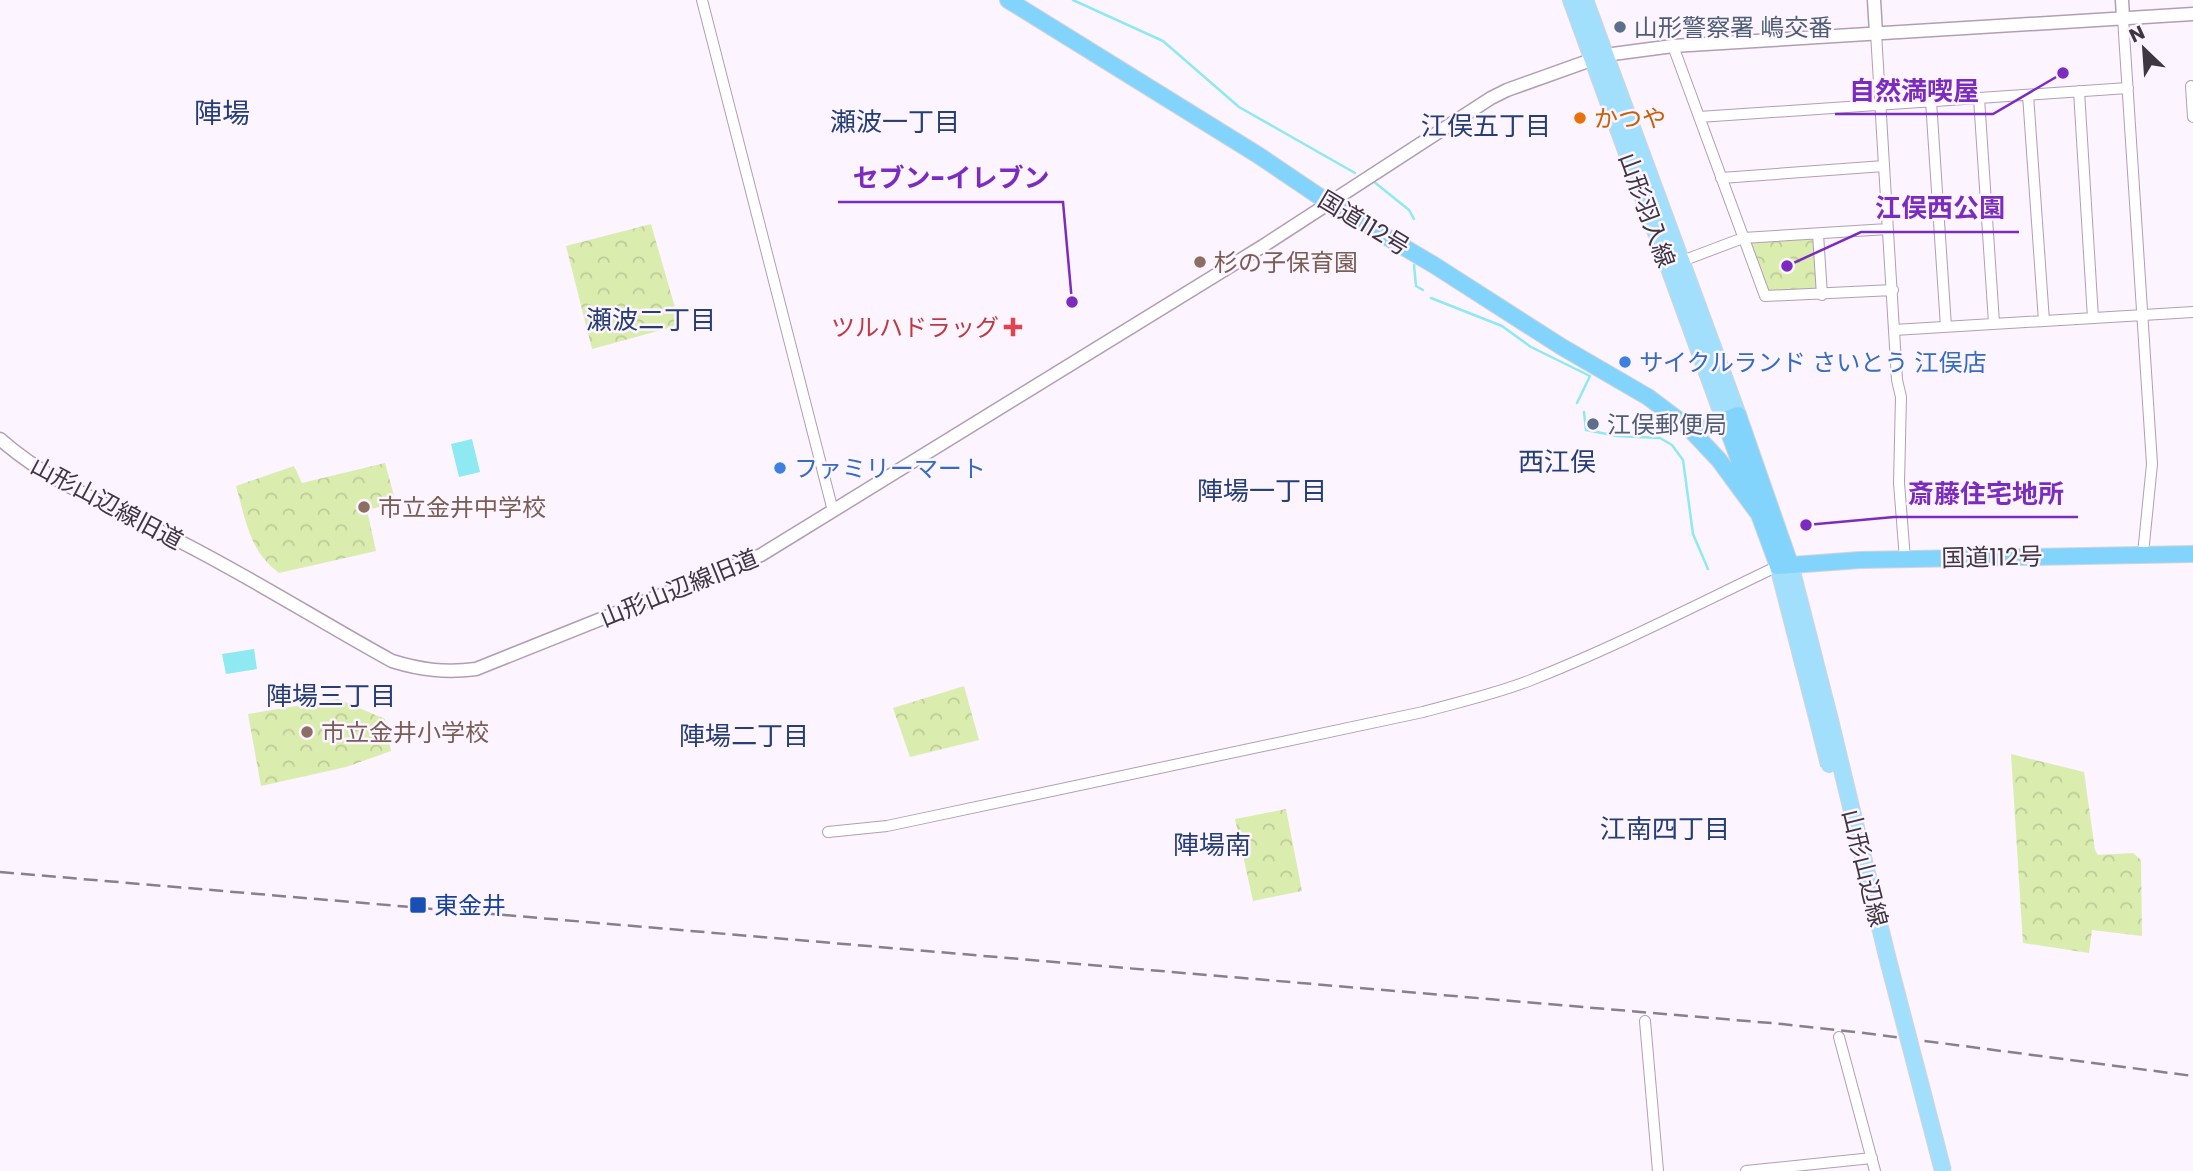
<svg xmlns="http://www.w3.org/2000/svg" width="2193" height="1171" font-family="Poppins,'Noto Sans JP',sans-serif">
	<style>
		.park { fill: url(#park-crowns) }
		.water { fill: #8ee9f2 }
		.lines { fill: none; stroke-linecap: round; stroke-linejoin: round }
		.stream { stroke: #8ee9f2; stroke-width: 2.5 }
		.minor-casing { stroke: #b19eb6; stroke-width: 12 }
		.tertiary-casing { stroke: #b19eb6; stroke-width: 15 }
		.primary-casing { stroke: #d5d3d5; stroke-width: 18 }
		.trunk-casing { stroke: #d5d3d5; stroke-width: 18 }
		.minor { stroke: #fff; stroke-width: 10 }
		.tertiary { stroke: #fff; stroke-width: 12 }
		.primary { stroke: #a2dffd; stroke-width: 16 }
		.trunk { stroke: #83d4fc; stroke-width: 16 }
		.rail { stroke: #88808a; stroke-width: 2.5; stroke-dasharray: 14 7; stroke-linecap: butt }
		.primary-bridge-casing { stroke: #d5d3d5; stroke-width: 18; stroke-linecap: butt }
		.primary-bridge { stroke: #a2dffd; stroke-width: 16 }
		.service-dot { fill: #5c6f8a; stroke: #fcf4fe; stroke-width: 2.5 }
		.food-dot { fill: #e8710a; stroke: #fcf4fe; stroke-width: 2.5 }
		.education-dot { fill: #8d6e63; stroke: #fcf4fe; stroke-width: 2.5 }
		.health-dot { fill: #e0444e; stroke: #fcf4fe; stroke-width: 2.5 }
		.shop-dot { fill: #3f7fe0; stroke: #fcf4fe; stroke-width: 2.5 }
		.transit-dot { fill: #1a4fb4; stroke: #fcf4fe; stroke-width: 2.5 }
		.labels { text-anchor: middle; dominant-baseline: central; stroke-width: 5; stroke-linejoin: round; paint-order: stroke }
		.service-label { font-size: 24px; fill: #4e5e75; stroke: #fcf4fe; text-anchor: start }
		.food-label { font-size: 24px; fill: #c56008; stroke: #fcf4fe; text-anchor: start }
		.street-label { font-size: 24px; fill: #3e3640; stroke: #fcf4fe }
		.education-label { font-size: 24px; fill: #785e54; stroke: #fcf4fe; text-anchor: start }
		.health-label { font-size: 24px; fill: #be3a42; stroke: #fcf4fe; text-anchor: end }
		.shop-label { font-size: 24px; fill: #366cbe; stroke: #fcf4fe; text-anchor: start }
		.transit-label { font-size: 24px; fill: #164399; stroke: #fcf4fe; text-anchor: start }
		.neighbourhood-label { font-size: 26px; fill: #263e76; stroke: #fcf4fe }
		.quarter-label { font-size: 28px; fill: #263e76; stroke: #fcf4fe }
		.leader { fill: none; stroke: #7b2cbf; stroke-width: 2.5 }
		.callout-dot { fill: #7b2cbf; stroke: #fcf4fe; stroke-width: 2.5 }
		.callout-label { font-size: 26px; text-anchor: middle; font-weight: bold; fill: #7b2cbf; stroke: #fcf4fe; stroke-width: 5; stroke-linejoin: round; paint-order: stroke }
	</style>
	<defs>
		<pattern id="park-crowns" width="20" height="18" patternUnits="userSpaceOnUse" patternTransform="scale(1.75)"><rect width="20" height="18" fill="#dbecaf"/><path d="M2 6a3 3 0 1 1 6 0M12 15a3 3 0 1 1 6 0" fill="none" stroke="#bdcb98"/></pattern>
	</defs>
	<rect width="100%" height="100%" fill="#fcf4fe"/>
	<path class="park" d="M 651,224 L 680,325 L 592,349 L 566,246 Z
		M 1818,234 L 1822,295 L 1765,296 L 1743,238 Z
		M 385,463 L 396,503 L 367,510 L 376,551 L 279,573 C 249,551 246,520 236,486 L 294,466 L 302,483 Z
		M 964,686 L 979,740 L 910,757 L 893,708 Z
		M 338,699 L 385,719 L 391,751 L 346,767 L 261,786 L 248,714 Z
		M 2011,754 L 2084,772 L 2095,850 L 2098,855 L 2133,853 L 2141,860 L 2142,936 L 2092,930 L 2089,953 L 2023,943 Z
		M 1286,809 L 1302,891 L 1253,901 L 1235,819 Z"/>
	<path class="water" d="M 472,439 L 480,472 L 459,477 L 451,444 Z
		M 254,649 L 257,669 L 226,674 L 222,654 Z"/>
	<g class="lines">
		<path class="stream" d="M 1073,0 L 1163,41 L 1239,107 L 1355,173
			M 1373,181 L 1409,210 L 1414,219
			M 1414,265 L 1416,286 L 1423,290
			M 1431,298 L 1502,326 L 1531,347 L 1590,376 L 1577,403
			M 1584,412 L 1586,430 L 1617,436 L 1660,438 L 1672,445 L 1683,460 L 1693,534 L 1708,569"/>
		<g class="minor-casing">
			<path id="minor" d="M 702,0 L 833,511
				M 2123,18 L 2152,464 L 2143,554
				M 1876,33 L 1897,380 L 1901,397 L 1899,483 L 1905,559
				M 1673,46 L 1765,296 L 1893,290
				M 2191,86 L 2193,117
				M 2079,91 L 2093,318
				M 2028,95 L 2044,321
				M 1979,98 L 1994,323
				M 1931,101 L 1946,327
				M 1699,117 L 2128,88
				M 1721,178 L 1884,166
				M 1818,234 L 1822,295
				M 1682,261 L 1743,238 L 1888,229
				M 1894,330 L 2193,312
				M 828,832 L 887,826 L 1423,712 C 1459,702 1496,694 1531,680 C 1615,647 1696,605 1778,566
				M 1645,1021 L 1658,1171
				M 1839,1037 L 1875,1171
				M 1746,1171 L 1872,1158"/>
		</g>
		<g class="tertiary-casing">
			<path id="tertiary" d="M 1874,0 L 1876,33
				M 2122,0 L 2123,18
				M 0,439 C 53,486 117,508 179,541 C 252,578 321,622 392,661 C 421,670 446,673 476,669 L 761,555 L 1263,246 L 1491,98 L 1507,90 L 1605,55 L 1673,46 L 2193,14"/>
		</g>
		<g class="primary-casing">
			<path id="primary" d="M 1571,0 L 1724,419
				M 1585,0 L 1738,415
				M 1790,564 L 1830,720
				M 1778,566 L 1819,725"/>
		</g>
		<g class="trunk-casing">
			<path id="trunk" d="M 1008,0 L 1258,155 L 1329,203 L 1434,265 L 1562,347 L 1648,397 L 1688,427 L 1719,460 L 1758,513
				M 1724,419 L 1778,566 L 1860,560 L 2193,554
				M 1688,427 L 1705,428 L 1738,415 L 1790,564"/>
		</g>
		<use href="#minor" class="minor"/>
		<use href="#tertiary" class="tertiary"/>
		<use href="#primary" class="primary"/>
		<use href="#trunk" class="trunk"/>
		<path class="rail" d="M 0,872 L 1782,1024 L 1864,1033 L 2193,1076"/>
		<g class="primary-bridge-casing">
			<path id="primary-bridge" d="M 1830,720 L 1887,956 L 1943,1171
				M 1819,725 L 1829,765"/>
		</g>
		<use href="#primary-bridge" class="primary-bridge"/>
	</g>
	<g class="service-dot">
		<circle cx="1620" cy="27" r="7"/>
		<circle cx="1593" cy="424" r="7"/>
	</g>
	<circle class="food-dot" cx="1580" cy="118" r="7"/>
	<g class="education-dot">
		<circle cx="1200" cy="262" r="7"/>
		<circle cx="364" cy="507" r="7"/>
		<circle cx="307" cy="732" r="7"/>
	</g>
	<path class="health-dot" d="M1009.5 316.5h7v7h7v7h-7v7h-7v-7h-7v-7h7z"/>
	<g class="shop-dot">
		<circle cx="1625" cy="362" r="7"/>
		<circle cx="780" cy="468" r="7"/>
	</g>
	<rect class="transit-dot" x="409" y="896" width="18" height="18" rx="3.5"/>
	<g class="labels">
		<g class="service-label">
			<text x="1634" y="27">山形警察署 嶋交番</text>
			<text x="1607" y="424">江俣郵便局</text>
		</g>
		<g class="food-label">
			<text x="1594" y="118">かつや</text>
		</g>
		<g class="street-label">
			<text transform="translate(1647 210) rotate(70)">山形羽入線</text>
			<text transform="translate(1364 223) rotate(31)">国道112号</text>
			<text transform="translate(107 503) rotate(28)">山形山辺線旧道</text>
			<text transform="translate(1992 557) rotate(-1)">国道112号</text>
			<text transform="translate(679 588) rotate(-22)">山形山辺線旧道</text>
			<text transform="translate(1865 868) rotate(76)">山形山辺線</text>
		</g>
		<g class="education-label">
			<text x="1214" y="262">杉の子保育園</text>
			<text x="378" y="507">市立金井中学校</text>
			<text x="321" y="732">市立金井小学校</text>
		</g>
		<g class="health-label">
			<text x="999" y="327">ツルハドラッグ</text>
		</g>
		<g class="shop-label">
			<text x="1639" y="362">サイクルランド さいとう 江俣店</text>
			<text x="794" y="468">ファミリーマート</text>
		</g>
		<g class="transit-label">
			<text x="434" y="905">東金井</text>
		</g>
		<g class="neighbourhood-label">
			<text x="895" y="122">瀬波一丁目</text>
			<text x="1486" y="126">江俣五丁目</text>
			<text x="651" y="320">瀬波二丁目</text>
			<text x="1557" y="462">西江俣</text>
			<text x="1262" y="491">陣場一丁目</text>
			<text x="331" y="696">陣場三丁目</text>
			<text x="744" y="736">陣場二丁目</text>
			<text x="1665" y="829">江南四丁目</text>
			<text x="1212" y="845">陣場南</text>
		</g>
		<g class="quarter-label">
			<text x="222" y="113">陣場</text>
		</g>
	</g>
	<path class="leader" d="M2063 73L1993 114H1835M1072 302L1063 202H838M1787 266L1861 232H2019M1806 525L1894 517H2078"/>
	<g class="callout-dot">
		<circle cx="2063" cy="73" r="7"/>
		<circle cx="1072" cy="302" r="7"/>
		<circle cx="1787" cy="266" r="7"/>
		<circle cx="1806" cy="525" r="7"/>
	</g>
	<g class="callout-label">
		<text x="1914" y="100">自然満喫屋</text>
		<text x="951" y="187">セブン-イレブン</text>
		<text x="1940" y="217">江俣西公園</text>
		<text x="1986" y="503">斎藤住宅地所</text>
	</g>
	<g transform="translate(2144 49) rotate(335)" stroke="#fcf4fe" stroke-width="5" paint-order="stroke">
	<path d="M0-5L12 26L0 18L-12 26Z" fill="#3e3640"/>
	<text y="-10" font-size="19" font-weight="bold" text-anchor="middle" fill="#3e3640">N</text>
	</g>
</svg>
